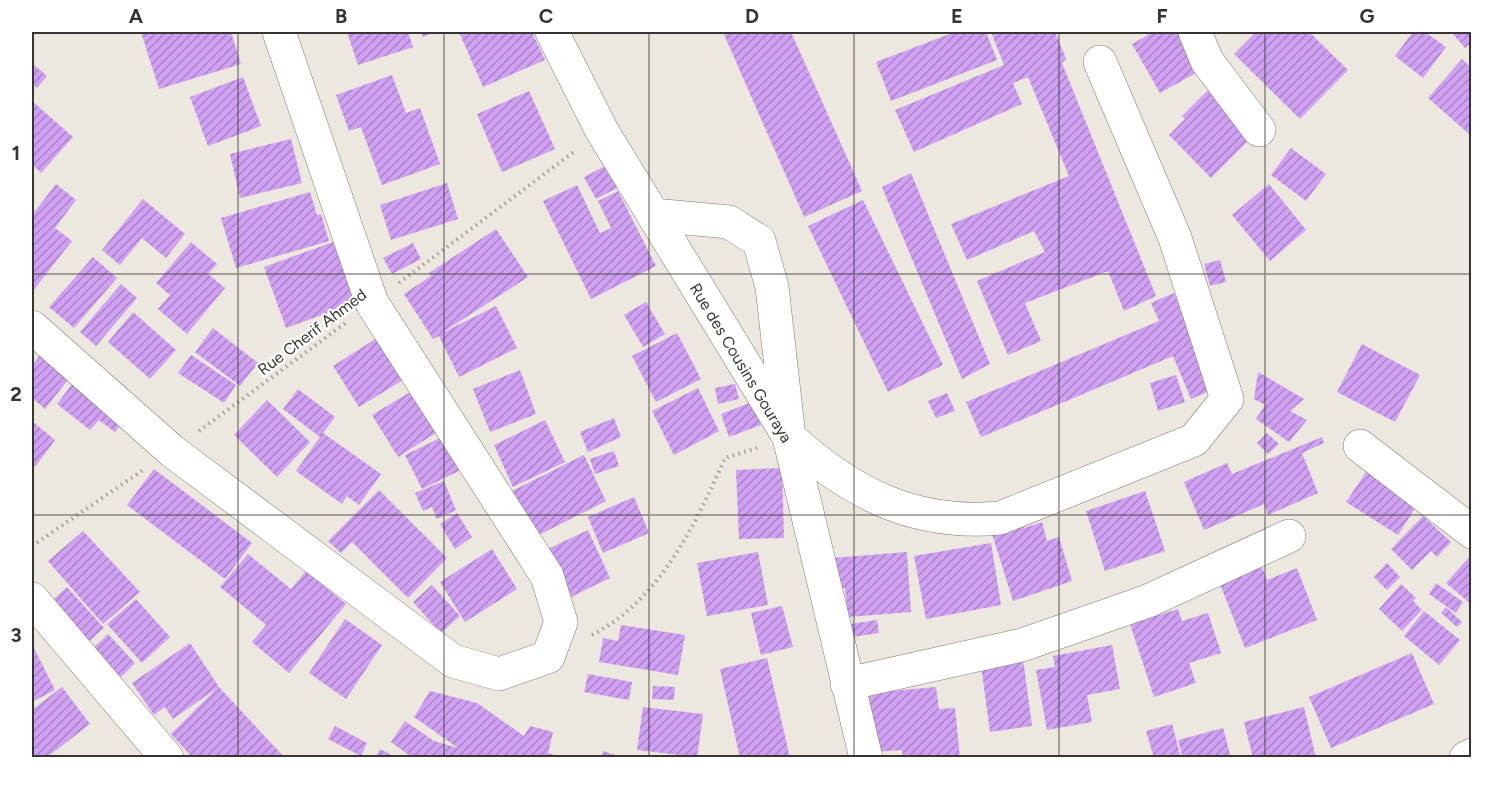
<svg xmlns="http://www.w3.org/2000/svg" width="1503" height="789" font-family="Figtree,sans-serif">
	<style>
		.building { fill: url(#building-hatch) }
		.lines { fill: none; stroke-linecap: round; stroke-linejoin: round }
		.minor-casing { stroke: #807c75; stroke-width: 34 }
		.path { stroke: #a29e98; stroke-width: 4; stroke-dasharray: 1.5 4.5; stroke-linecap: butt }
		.minor { stroke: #fff; stroke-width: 33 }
		.grid { fill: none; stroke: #373532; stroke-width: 1.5; stroke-opacity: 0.55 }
		.labels { text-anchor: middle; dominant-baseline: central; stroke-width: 4.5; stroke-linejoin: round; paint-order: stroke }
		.street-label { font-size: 16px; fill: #373532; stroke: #fff }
		.neatline { fill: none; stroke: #373532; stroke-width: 2 }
		.grid-label { font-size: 20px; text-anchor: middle; font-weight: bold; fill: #373532 }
	</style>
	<defs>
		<pattern id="building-hatch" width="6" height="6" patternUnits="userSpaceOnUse" patternTransform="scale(1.5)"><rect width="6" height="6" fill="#d0a0f3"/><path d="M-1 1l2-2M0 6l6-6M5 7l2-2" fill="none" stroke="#aa83c5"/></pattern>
	</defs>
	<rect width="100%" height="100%" fill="#ece7df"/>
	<path class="building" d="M 141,32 L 231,32 L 241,64 L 159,89 Z
		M 347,32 L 408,32 L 413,47 L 358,65 Z
		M 421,32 L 436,32 L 423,37 Z
		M 459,32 L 532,32 L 545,60 L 483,87 Z
		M 723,32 L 791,32 L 862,191 L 804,217 Z
		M 955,32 L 986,32 L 997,60 L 891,101 L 876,62 Z
		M 991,32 L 1055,32 L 1066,59 L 1062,63 L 1156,296 L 1124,311 L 1108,271 L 1025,303 L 1041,341 L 1008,355 L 977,281 L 1045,252 L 1034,231 L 967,260 L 951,224 L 1069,176 L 1028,77 L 1013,83 L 1022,104 L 914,152 L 895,110 L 1004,65 Z
		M 1153,32 L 1191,32 L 1210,65 L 1160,93 L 1132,44 Z
		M 1256,32 L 1309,32 L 1348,70 L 1300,119 L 1234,54 Z
		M 1413,32 L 1425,32 L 1446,47 L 1423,78 L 1395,56 Z
		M 1451,32 L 1472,32 L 1472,42 L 1465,48 Z
		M 1462,59 L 1472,68 L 1472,131 L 1469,134 L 1428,98 Z
		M 32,63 L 47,76 L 37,88 L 32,83 Z
		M 392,75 L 406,113 L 420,108 L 440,164 L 382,185 L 361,127 L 349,131 L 336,95 Z
		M 243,77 L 261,126 L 208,146 L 190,97 Z
		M 1214,84 L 1259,130 L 1211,178 L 1169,135 L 1185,119 L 1182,116 Z
		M 529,91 L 555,149 L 502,172 L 477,114 Z
		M 32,101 L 73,137 L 41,173 L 32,164 Z
		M 291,139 L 302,183 L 240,198 L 230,154 Z
		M 1291,148 L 1326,174 L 1306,201 L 1271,175 Z
		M 607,165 L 619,187 L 596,199 L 584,177 Z
		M 911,173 L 990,364 L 962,379 L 882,187 Z
		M 447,183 L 458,219 L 391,240 L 380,205 Z
		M 56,184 L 76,200 L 55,228 L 72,241 L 33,291 L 32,215 Z
		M 1269,184 L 1306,230 L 1270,261 L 1232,215 Z
		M 577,185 L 600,233 L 611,228 L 598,201 L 618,191 L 656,266 L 591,299 L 543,201 Z
		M 310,192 L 317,215 L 321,214 L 329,241 L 236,268 L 221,218 Z
		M 143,199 L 185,234 L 166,258 L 142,238 L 120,265 L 102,250 Z
		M 863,200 L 943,365 L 888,392 L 808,226 Z
		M 496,229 L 528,277 L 440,334 L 496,306 L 517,348 L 459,377 L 439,336 L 433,339 L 404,294 L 431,276 L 429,273 Z
		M 191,242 L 217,264 L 208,274 L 225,288 L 187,334 L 158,309 L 170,295 L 156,283 Z
		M 333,242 L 355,303 L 286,328 L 264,267 Z
		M 413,243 L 421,259 L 392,274 L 383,258 Z
		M 93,257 L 117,278 L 74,328 L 49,307 Z
		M 1220,260 L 1226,282 L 1210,286 L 1204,264 Z
		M 121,284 L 137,298 L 96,346 L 80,332 Z
		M 1174,293 L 1214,389 L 1191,399 L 1173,356 L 981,437 L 966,402 L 1159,321 L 1151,303 Z
		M 646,302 L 665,334 L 643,347 L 624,315 Z
		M 133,312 L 176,350 L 150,379 L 108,342 Z
		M 213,328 L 258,363 L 240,386 L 195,352 Z
		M 677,333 L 701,379 L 656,402 L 632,356 Z
		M 380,336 L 406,378 L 359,407 L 333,366 Z
		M 48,344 L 78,367 L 45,409 L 32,398 L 32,366 Z
		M 1362,344 L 1420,375 L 1395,422 L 1337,392 Z
		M 191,355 L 236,385 L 224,403 L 178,373 Z
		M 520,370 L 536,414 L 490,432 L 473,389 Z
		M 81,372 L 125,419 L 115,432 L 99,420 L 90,430 L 57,404 Z
		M 1258,372 L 1304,399 L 1290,411 L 1307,420 L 1289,442 L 1256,419 L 1265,405 L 1254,399 Z
		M 1176,375 L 1185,402 L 1158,411 L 1150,383 Z
		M 735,384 L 739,399 L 718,404 L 715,388 Z
		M 417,388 L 442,429 L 398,457 L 372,415 Z
		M 698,388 L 719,431 L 674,455 L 652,411 Z
		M 298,389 L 335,417 L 323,433 L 381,474 L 359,505 L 347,496 L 342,504 L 296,471 L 320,437 L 283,409 Z
		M 947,393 L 955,411 L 936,418 L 928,401 Z
		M 267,400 L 310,442 L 277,477 L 234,435 Z
		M 752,402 L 761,425 L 729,437 L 721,414 Z
		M 614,418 L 621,437 L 588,452 L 580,432 Z
		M 545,420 L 565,462 L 513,487 L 494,445 Z
		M 32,421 L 55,440 L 35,467 L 32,465 Z
		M 1267,433 L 1279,444 L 1268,454 L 1257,443 Z
		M 442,437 L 459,471 L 422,489 L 405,455 Z
		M 1322,437 L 1324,443 L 1302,453 L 1318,493 L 1268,515 L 1264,504 L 1204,530 L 1184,482 L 1227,463 L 1232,474 Z
		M 614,451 L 619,466 L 595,474 L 590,459 Z
		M 584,455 L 606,501 L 535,537 L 512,491 Z
		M 1370,466 L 1421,499 L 1398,535 L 1346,502 Z
		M 782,468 L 784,538 L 739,539 L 736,470 Z
		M 154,469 L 252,543 L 225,579 L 127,505 Z
		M 444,481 L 456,510 L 437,519 L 432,507 L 423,511 L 415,493 Z
		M 379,490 L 447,558 L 408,598 L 352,542 L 341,553 L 328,541 Z
		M 1145,491 L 1165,551 L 1105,571 L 1086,511 Z
		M 634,497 L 649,533 L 603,553 L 588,517 Z
		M 457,513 L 472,537 L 455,549 L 440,524 Z
		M 1020,514 L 1024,528 L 1042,522 L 1047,541 L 1059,537 L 1072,581 L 1013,601 L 989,524 Z
		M 1423,516 L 1451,542 L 1437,557 L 1431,551 L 1412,570 L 1391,549 Z
		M 588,530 L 610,578 L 571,597 L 548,549 Z
		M 83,531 L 140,592 L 103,624 L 48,561 Z
		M 991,543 L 1001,605 L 926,619 L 914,556 Z
		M 492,549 L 517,589 L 465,622 L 440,582 Z
		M 758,552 L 768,605 L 707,616 L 697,563 Z
		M 907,552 L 911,612 L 848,617 L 845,588 L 834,589 L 832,558 Z
		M 248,554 L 291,589 L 306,571 L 346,604 L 289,673 L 252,642 L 266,625 L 220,587 Z
		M 1472,554 L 1472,605 L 1446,583 Z
		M 1387,563 L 1400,577 L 1387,590 L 1374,577 Z
		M 1262,567 L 1267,580 L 1297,568 L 1317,620 L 1245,648 L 1220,584 Z
		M 1436,583 L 1463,602 L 1456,613 L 1429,594 Z
		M 1401,584 L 1416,598 L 1413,601 L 1422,610 L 1402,631 L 1379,609 Z
		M 432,585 L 460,616 L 441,633 L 413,602 Z
		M 67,587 L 104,628 L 82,648 L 45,607 Z
		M 136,599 L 170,637 L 142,663 L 107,624 Z
		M 782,606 L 793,647 L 761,655 L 751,613 Z
		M 1446,607 L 1462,622 L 1457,627 L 1441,613 Z
		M 1178,609 L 1182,621 L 1208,613 L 1221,653 L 1189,663 L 1196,683 L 1154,697 L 1130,624 Z
		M 1424,611 L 1460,640 L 1439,665 L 1404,636 Z
		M 345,619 L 382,645 L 346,699 L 309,673 Z
		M 877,620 L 879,633 L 852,637 L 850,624 Z
		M 621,625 L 685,635 L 678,675 L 599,662 L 603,638 L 618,641 Z
		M 108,634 L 135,663 L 121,677 L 93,648 Z
		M 190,643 L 219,687 L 285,758 L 193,758 L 171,734 L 217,688 L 173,719 L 165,707 L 154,715 L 132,683 Z
		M 1112,645 L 1120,689 L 1087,695 L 1092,722 L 1047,730 L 1036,670 L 1055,667 L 1053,656 Z
		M 34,648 L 55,690 L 32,702 L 32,649 Z
		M 1412,653 L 1434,704 L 1331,748 L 1309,697 Z
		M 767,658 L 790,758 L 740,758 L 720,669 Z
		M 1023,659 L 1032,726 L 990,732 L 981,665 Z
		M 588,674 L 632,682 L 629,700 L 584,692 Z
		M 653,686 L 675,687 L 674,700 L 652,699 Z
		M 62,687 L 90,724 L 46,758 L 32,758 L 32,710 Z
		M 936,687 L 939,709 L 955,708 L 960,758 L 903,758 L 902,750 L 874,752 L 869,693 Z
		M 430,691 L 477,703 L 524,736 L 530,726 L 553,732 L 548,753 L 564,758 L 442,758 L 437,754 L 435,758 L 413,758 L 391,742 L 405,721 L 434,741 L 458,748 L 414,717 Z
		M 643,707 L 703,714 L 697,757 L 637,750 Z
		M 1304,707 L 1316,758 L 1253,758 L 1244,722 Z
		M 1172,724 L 1181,758 L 1154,758 L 1146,731 Z
		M 335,726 L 367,743 L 361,756 L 328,739 Z
		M 1223,728 L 1231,758 L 1183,758 L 1178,740 Z
		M 380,749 L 397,758 L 375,758 Z
		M 603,751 L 621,757 L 621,758 L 601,758 Z"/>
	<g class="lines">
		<g class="minor-casing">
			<path id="minor" d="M 552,32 L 602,131 L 789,437 L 866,758
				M 1195,32 L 1207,61 L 1259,130
				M 653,215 L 729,222 L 759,241 L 772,287 L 789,437 C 851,493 914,526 1000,518 L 1194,440 L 1227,399 L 1175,238 L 1100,62
				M 32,327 L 172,451 L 453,661 L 499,674 L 548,657 L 561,622 L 547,576 L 372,303 L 279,32
				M 1360,446 L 1472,532
				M 32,599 L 167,758
				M 847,684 L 1022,645 L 1148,601 L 1289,536
				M 1466,758 L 1472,755"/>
		</g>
		<path class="path" d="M 399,283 L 575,151
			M 199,431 L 347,322
			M 32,546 L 143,470
			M 592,635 C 660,600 695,525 725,458 L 757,448"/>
		<use href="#minor" class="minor"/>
	</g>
	<path class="grid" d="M 238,32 L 238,758M 444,32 L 444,758M 649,32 L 649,758M 854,32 L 854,758M 1059,32 L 1059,758M 1265,32 L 1265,758M 32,274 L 1472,274M 32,515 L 1472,515"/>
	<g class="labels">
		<g class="street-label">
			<text transform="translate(312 332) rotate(-37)">Rue Cherif Ahmed</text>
			<text transform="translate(741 363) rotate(59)">Rue des Cousins Gouraya</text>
		</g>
	</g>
	<rect width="1503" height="789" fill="none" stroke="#ffffff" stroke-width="66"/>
	<rect x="33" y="33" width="1437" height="723" class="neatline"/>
	<g class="grid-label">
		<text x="136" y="23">A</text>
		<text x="341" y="23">B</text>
		<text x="546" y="23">C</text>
		<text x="752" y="23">D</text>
		<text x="957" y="23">E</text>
		<text x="1162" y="23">F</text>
		<text x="1367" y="23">G</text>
		<text x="16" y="160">1</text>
		<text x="16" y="401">2</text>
		<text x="16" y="642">3</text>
	</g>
</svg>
